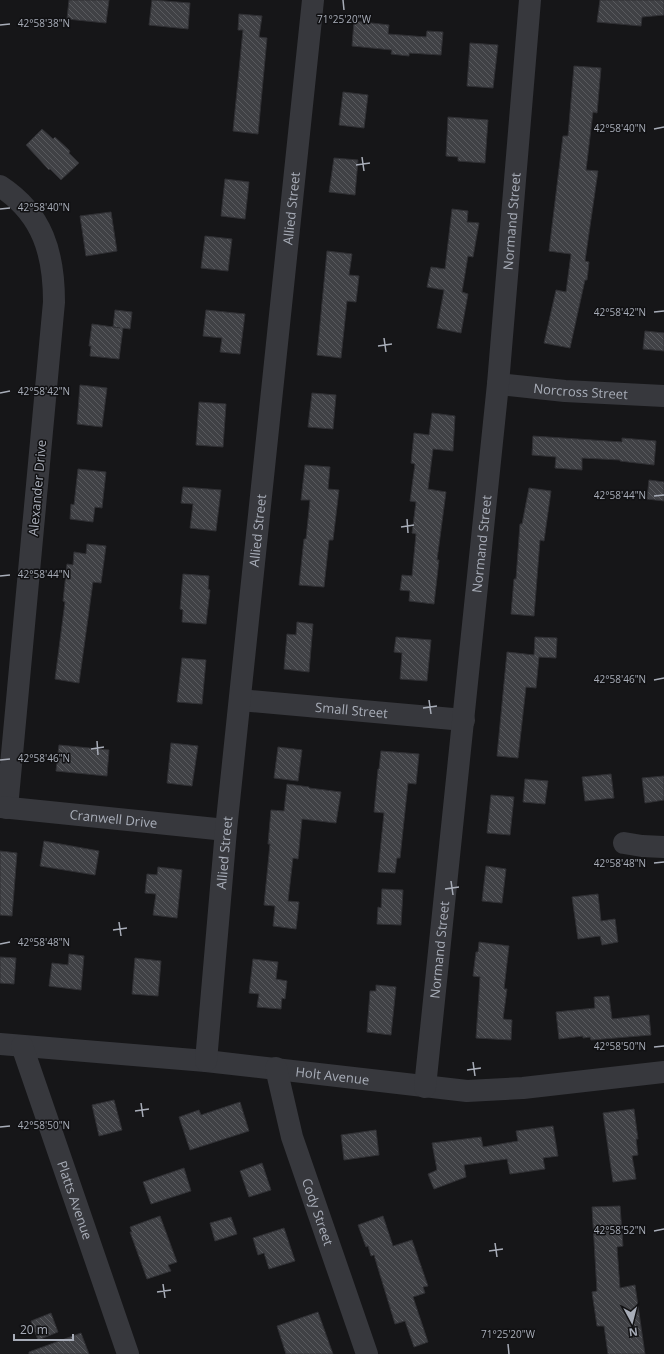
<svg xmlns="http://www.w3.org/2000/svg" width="664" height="1354" font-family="'Open Sans',sans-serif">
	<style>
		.building { fill: url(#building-back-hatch); stroke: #303034 }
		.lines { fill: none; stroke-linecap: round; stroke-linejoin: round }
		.minor { stroke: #37383d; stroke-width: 22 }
		.ticks { fill: none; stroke: #a8adb8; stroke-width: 1.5 }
		.labels { text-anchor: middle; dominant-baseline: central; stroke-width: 3; stroke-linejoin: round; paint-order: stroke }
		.street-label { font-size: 13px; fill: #a8adb8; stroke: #111113 }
		.ticks-label { font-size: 10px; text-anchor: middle; fill: #a8adb8; stroke: #111113; stroke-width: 3; stroke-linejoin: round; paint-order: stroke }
	</style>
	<defs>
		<pattern id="building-back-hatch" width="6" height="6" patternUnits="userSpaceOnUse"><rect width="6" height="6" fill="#404145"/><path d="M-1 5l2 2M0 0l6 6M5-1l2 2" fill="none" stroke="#595a5e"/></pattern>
	</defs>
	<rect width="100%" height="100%" fill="#161618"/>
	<path class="building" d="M 69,0 L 109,0 L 106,23 L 67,19 Z
		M 152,0 L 190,3 L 188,29 L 149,25 Z
		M 600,0 L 664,0 L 664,15 L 642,17 L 641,26 L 597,22 Z
		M 239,14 L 262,16 L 259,37 L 267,38 L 258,134 L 233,131 L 243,30 L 238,30 Z
		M 354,21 L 389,25 L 388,34 L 426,37 L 427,31 L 443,32 L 441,55 L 409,53 L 409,56 L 391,54 L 392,50 L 352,46 Z
		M 470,43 L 498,45 L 493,88 L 467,86 Z
		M 574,66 L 601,68 L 597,113 L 593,112 L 586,170 L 598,171 L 585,261 L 589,262 L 587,280 L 585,280 L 570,348 L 544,343 L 556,290 L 566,292 L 571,254 L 549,251 L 563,136 L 568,136 Z
		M 343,92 L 368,95 L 364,128 L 339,125 Z
		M 448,117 L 488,120 L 485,163 L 458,161 L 458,157 L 446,156 Z
		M 42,129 L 53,139 L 55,137 L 70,151 L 69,153 L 79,163 L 61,180 L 50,169 L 49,170 L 26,145 Z
		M 334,158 L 358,160 L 355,195 L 329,192 Z
		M 225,179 L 249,182 L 245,219 L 221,216 Z
		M 452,209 L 468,211 L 467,222 L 479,223 L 473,257 L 468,256 L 462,292 L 468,294 L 461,333 L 437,328 L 444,290 L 427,287 L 431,267 L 445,269 Z
		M 111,212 L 117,251 L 86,256 L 80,216 Z
		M 205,236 L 232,239 L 228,271 L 201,268 Z
		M 327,251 L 352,254 L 349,275 L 359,276 L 356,302 L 347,301 L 341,358 L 317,355 Z
		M 115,310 L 132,312 L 130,329 L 123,328 L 119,359 L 90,356 L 91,346 L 89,346 L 92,324 L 120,328 L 113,327 Z
		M 206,310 L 245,314 L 240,354 L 220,352 L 222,338 L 203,336 Z
		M 645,331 L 664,333 L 664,351 L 643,349 Z
		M 80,385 L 107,388 L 102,427 L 77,424 Z
		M 312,393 L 336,395 L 333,429 L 308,427 Z
		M 199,402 L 226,404 L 223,447 L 196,445 Z
		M 432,413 L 455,416 L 453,451 L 433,449 L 428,489 L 446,492 L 437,560 L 439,560 L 434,604 L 409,601 L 410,591 L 400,590 L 402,575 L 412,576 L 416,534 L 412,533 L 416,502 L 410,501 L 415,464 L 411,463 L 414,433 L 429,435 Z
		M 533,436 L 622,442 L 622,438 L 656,441 L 654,465 L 620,461 L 620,460 L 582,458 L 582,470 L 555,468 L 556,457 L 532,455 Z
		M 305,465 L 330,467 L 328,489 L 339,490 L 333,540 L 329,540 L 324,587 L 299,585 L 304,539 L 306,539 L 310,500 L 301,500 Z
		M 78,469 L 106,472 L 102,508 L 95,507 L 93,522 L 70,519 L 71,504 L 74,505 Z
		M 649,480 L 664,482 L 664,501 L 647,499 Z
		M 183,487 L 221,490 L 216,531 L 190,528 L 193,504 L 181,503 Z
		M 529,488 L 551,491 L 544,541 L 540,540 L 534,616 L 511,614 L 514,579 L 516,579 L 520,524 L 522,524 Z
		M 87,544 L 106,546 L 101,583 L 93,582 L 79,683 L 55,679 L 65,602 L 63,601 L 67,564 L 73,565 L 74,552 L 86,554 Z
		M 183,574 L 209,576 L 208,589 L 210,590 L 206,624 L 182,622 L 183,610 L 180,609 Z
		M 297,622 L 313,624 L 309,672 L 284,669 L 287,634 L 296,635 Z
		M 396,637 L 431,640 L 427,681 L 400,679 L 402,653 L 394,652 Z
		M 535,637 L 557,638 L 556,658 L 539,657 L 536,688 L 526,687 L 518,758 L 497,756 L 507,652 L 534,655 Z
		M 182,658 L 206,660 L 202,704 L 177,702 Z
		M 171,743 L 198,746 L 192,786 L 167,783 Z
		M 59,745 L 109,750 L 107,776 L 56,771 Z
		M 278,747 L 302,750 L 298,781 L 274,778 Z
		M 381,751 L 419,754 L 416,784 L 408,783 L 400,858 L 397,858 L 395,873 L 378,872 L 384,813 L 374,812 L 378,769 L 379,769 Z
		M 611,774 L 614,798 L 585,801 L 582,777 Z
		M 664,776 L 664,800 L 645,803 L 642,778 Z
		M 525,779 L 548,781 L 545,804 L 523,802 Z
		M 287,784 L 309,787 L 309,788 L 341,792 L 336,823 L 302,819 L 298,859 L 293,858 L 288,901 L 299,902 L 296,929 L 273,926 L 275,906 L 264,905 L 270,844 L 268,844 L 271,810 L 284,811 Z
		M 491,795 L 514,797 L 510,835 L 487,833 Z
		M 44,841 L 99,851 L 95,875 L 40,866 Z
		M 0,851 L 17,853 L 12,916 L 0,915 Z
		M 486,866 L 506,869 L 502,903 L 482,901 Z
		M 158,867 L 182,870 L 177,918 L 153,915 L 156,894 L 145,893 L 147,874 L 157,875 Z
		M 382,889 L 403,890 L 401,925 L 377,924 L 378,907 L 381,908 Z
		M 598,894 L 601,921 L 615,919 L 618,942 L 602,945 L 600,936 L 578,939 L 572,897 Z
		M 479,942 L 509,946 L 504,989 L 507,989 L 503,1019 L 512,1020 L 511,1040 L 476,1038 L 480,977 L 473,976 L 476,952 L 478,952 Z
		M 69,954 L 84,956 L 81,990 L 49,986 L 52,963 L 68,965 Z
		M 0,957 L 16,958 L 14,984 L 0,983 Z
		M 135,958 L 161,961 L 158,996 L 132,994 Z
		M 253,959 L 278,962 L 276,979 L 287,981 L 285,999 L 282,998 L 281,1009 L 257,1007 L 259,994 L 249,993 Z
		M 376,985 L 396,987 L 391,1035 L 367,1032 L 370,991 L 376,991 Z
		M 609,996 L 612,1019 L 649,1015 L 651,1035 L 591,1040 L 590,1037 L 583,1038 L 583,1036 L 559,1039 L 556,1012 L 595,1008 L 594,997 Z
		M 114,1100 L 122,1130 L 99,1136 L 92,1105 Z
		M 240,1102 L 249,1131 L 190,1150 L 179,1117 L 199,1110 L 201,1115 Z
		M 634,1109 L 638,1139 L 636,1139 L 638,1155 L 632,1156 L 636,1179 L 613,1182 L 603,1113 Z
		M 553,1126 L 558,1156 L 543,1158 L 545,1169 L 510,1174 L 507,1159 L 464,1165 L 466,1177 L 434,1189 L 428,1174 L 437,1170 L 432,1143 L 481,1137 L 483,1147 L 518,1141 L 516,1131 Z
		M 376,1130 L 379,1155 L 344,1160 L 341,1135 Z
		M 262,1163 L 271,1190 L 249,1197 L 240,1171 Z
		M 184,1168 L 191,1191 L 151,1204 L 143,1182 Z
		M 620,1206 L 623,1246 L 617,1247 L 620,1288 L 635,1285 L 645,1354 L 608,1354 L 604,1326 L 597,1326 L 592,1292 L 597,1291 L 592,1207 Z
		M 160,1216 L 177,1262 L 168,1265 L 171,1271 L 147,1279 L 130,1232 L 132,1232 L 130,1227 Z
		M 383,1216 L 393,1246 L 412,1240 L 428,1286 L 423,1287 L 425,1293 L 413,1297 L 428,1342 L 414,1347 L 405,1321 L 395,1324 L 374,1255 L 371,1256 L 368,1246 L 366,1247 L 358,1225 Z
		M 231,1217 L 237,1234 L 215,1241 L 210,1223 Z
		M 284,1228 L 295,1261 L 269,1269 L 264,1253 L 258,1255 L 253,1238 Z
		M 318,1312 L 333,1354 L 286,1354 L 277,1326 Z
		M 51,1313 L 58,1332 L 38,1340 L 31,1321 Z
		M 81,1333 L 89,1354 L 29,1354 L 29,1352 Z"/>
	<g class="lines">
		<g class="minor">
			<path d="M 0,186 C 43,214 54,254 54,302 L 7,808"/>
			<path id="s1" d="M 498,384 L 565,391 L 664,396"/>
			<path id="s2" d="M 240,700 L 464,720"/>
			<path id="s3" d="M 0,807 L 226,830"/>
			<path d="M 624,843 L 642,846 L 664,847"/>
			<path id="s4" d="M 0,1044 L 206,1061 L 467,1091 L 523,1088 L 664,1072"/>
			<path id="s5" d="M 22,1046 L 128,1354"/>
			<path id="s6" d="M 206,1061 L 226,830 L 313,0"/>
			<path id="s7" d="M 276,1068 L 292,1137 L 367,1354"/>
			<path id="s8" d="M 425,1087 L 498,384 L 530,0"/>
		</g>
	</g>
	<path class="ticks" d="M 343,0 L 344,10M 0,25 L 10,24M 654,129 L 664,127M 362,157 L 364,171M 356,165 L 370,163M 0,209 L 10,208M 654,312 L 664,311M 384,338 L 386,352M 378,346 L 392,344M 0,393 L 10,391M 654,496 L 664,495M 407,519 L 408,533M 401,527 L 414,525M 0,576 L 10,575M 654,680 L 664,678M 429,700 L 431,714M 423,708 L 437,706M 97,741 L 98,755M 91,749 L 104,747M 0,760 L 10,759M 654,863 L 664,862M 451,881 L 453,895M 445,889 L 459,887M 119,922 L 121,936M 113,930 L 127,928M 0,944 L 10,942M 654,1047 L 664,1046M 473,1062 L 475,1076M 467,1070 L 481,1068M 141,1103 L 143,1117M 135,1111 L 149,1109M 0,1127 L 10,1126M 654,1231 L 664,1229M 495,1243 L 497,1257M 489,1251 L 503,1249M 163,1284 L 165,1298M 157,1292 L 171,1290M 508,1344 L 509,1354"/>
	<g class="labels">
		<g class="street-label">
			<text stroke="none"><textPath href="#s6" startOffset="857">Allied Street</textPath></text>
			<text stroke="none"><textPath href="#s8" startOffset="870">Normand Street</textPath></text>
			<text stroke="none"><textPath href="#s1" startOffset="83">Norcross Street</textPath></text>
			<text transform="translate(37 488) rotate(-85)">Alexander Drive</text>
			<text stroke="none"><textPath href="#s6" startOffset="533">Allied Street</textPath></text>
			<text stroke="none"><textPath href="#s8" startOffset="546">Normand Street</textPath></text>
			<text stroke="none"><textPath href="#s2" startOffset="112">Small Street</textPath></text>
			<text stroke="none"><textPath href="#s3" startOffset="114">Cranwell Drive</textPath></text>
			<text stroke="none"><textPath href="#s6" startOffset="209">Allied Street</textPath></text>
			<text stroke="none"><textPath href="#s8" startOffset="138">Normand Street</textPath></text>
			<text stroke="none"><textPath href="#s4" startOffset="334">Holt Avenue</textPath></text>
			<text stroke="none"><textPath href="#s5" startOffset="163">Platts Avenue</textPath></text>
			<text stroke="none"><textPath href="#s7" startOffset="150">Cody Street</textPath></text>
		</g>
	</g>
	<g class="ticks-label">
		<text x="344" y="23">71°25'20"W</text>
		<text x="44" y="27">42°58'38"N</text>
		<text x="620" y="132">42°58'40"N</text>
		<text x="44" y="211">42°58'40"N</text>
		<text x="620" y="316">42°58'42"N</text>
		<text x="44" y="395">42°58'42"N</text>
		<text x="620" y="499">42°58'44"N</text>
		<text x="44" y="578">42°58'44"N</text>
		<text x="620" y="683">42°58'46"N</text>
		<text x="44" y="762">42°58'46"N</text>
		<text x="620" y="867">42°58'48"N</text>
		<text x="44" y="946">42°58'48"N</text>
		<text x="620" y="1050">42°58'50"N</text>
		<text x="44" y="1129">42°58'50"N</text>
		<text x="620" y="1234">42°58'52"N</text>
		<text x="508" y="1338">71°25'20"W</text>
	</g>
	<g transform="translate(632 1322) rotate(173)" stroke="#111113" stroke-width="3" paint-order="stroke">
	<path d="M0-3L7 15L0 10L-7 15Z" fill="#a8adb8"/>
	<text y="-6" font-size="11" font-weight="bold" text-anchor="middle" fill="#a8adb8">N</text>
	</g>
	<path d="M14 1334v6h59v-6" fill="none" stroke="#a8adb8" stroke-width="2"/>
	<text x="20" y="1334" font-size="12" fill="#a8adb8" stroke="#111113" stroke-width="3" paint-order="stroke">20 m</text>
</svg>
